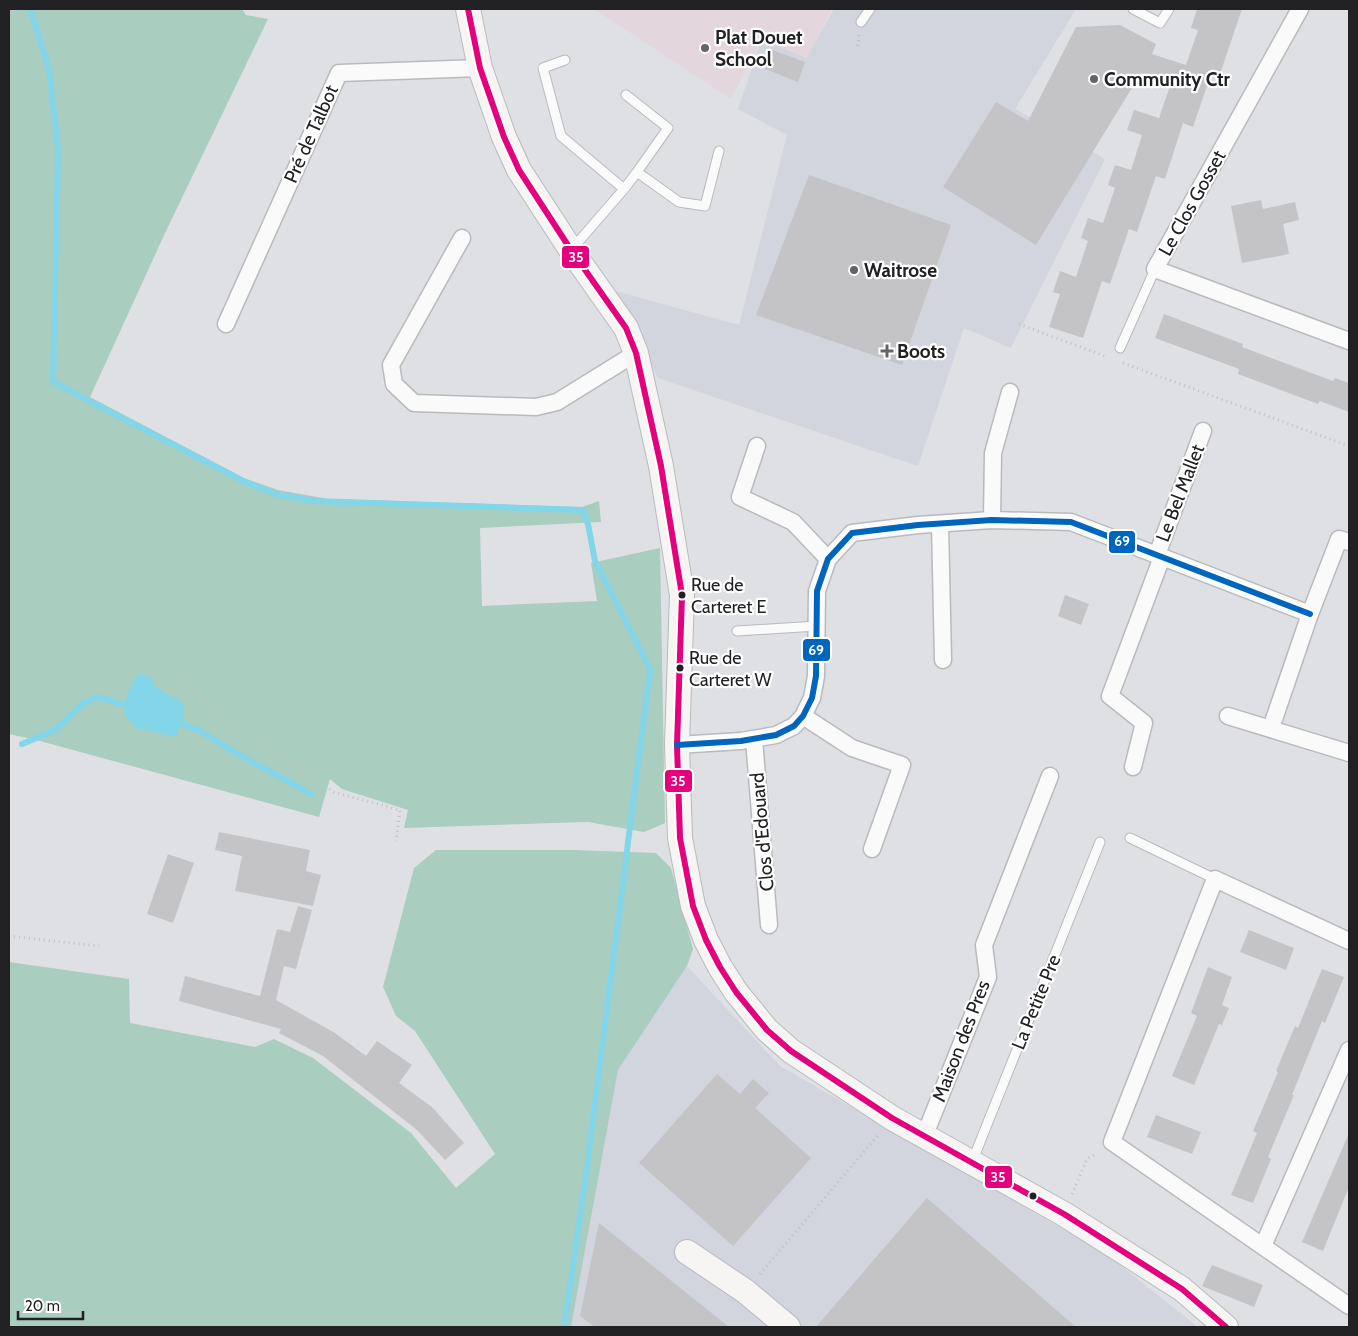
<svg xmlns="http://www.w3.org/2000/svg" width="1358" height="1336" font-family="Cabin,sans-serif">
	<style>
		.built { fill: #d2d4de }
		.education { fill: #e3d6dc }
		.green { fill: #a9cdbf }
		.water { fill: #83d5e9 }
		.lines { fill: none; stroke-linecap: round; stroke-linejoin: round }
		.stream { stroke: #83d5e9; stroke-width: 6 }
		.building { fill: #c4c4c7 }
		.lane-casing { stroke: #b8babc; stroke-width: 11 }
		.street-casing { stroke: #b8babc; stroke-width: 19 }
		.secondary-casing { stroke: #b8babc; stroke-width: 26 }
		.path { stroke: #c0c0c1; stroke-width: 3; stroke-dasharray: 1 4; stroke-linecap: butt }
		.lane { stroke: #fafafb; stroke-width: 9 }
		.street { stroke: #fafafb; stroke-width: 16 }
		.secondary { stroke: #f7f4f4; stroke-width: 24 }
		.bus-1-casing { stroke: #fff; stroke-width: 10 }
		.bus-2-casing { stroke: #fff; stroke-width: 10 }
		.bus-1 { stroke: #e5007d; stroke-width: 6 }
		.bus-2 { stroke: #0065bd; stroke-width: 6 }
		.poi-dot { fill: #646467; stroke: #fff; stroke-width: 2 }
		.bus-dot { fill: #212124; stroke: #fff; stroke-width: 2 }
		.labels { text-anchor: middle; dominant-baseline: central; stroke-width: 4.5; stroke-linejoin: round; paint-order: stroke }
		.bus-label { font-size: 18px; fill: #212124; stroke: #fff; text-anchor: start }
		.poi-label { font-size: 19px; font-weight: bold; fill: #212124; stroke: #fff; text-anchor: start }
		.street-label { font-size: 19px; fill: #212124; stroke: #fff }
		.line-badge { stroke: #fff; stroke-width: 2 }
		.badge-label { font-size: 14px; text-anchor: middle; font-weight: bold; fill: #fff }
	</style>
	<rect width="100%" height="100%" fill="#dfe0e4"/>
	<path class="built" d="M 834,9 L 1076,9 L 1015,109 L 1105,159 L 1011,348 L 964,328 L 918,466 L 658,378 L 615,291 L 739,325 L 787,135 L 738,109 L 762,39 L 806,58 Z
		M 687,966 L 780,1066 L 1106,1254 L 1198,1327 L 571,1327 L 618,1070 Z"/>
	<path class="education" d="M 594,9 L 832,9 L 807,58 L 762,39 L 731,99 Z"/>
	<path class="green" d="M 9,9 L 242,9 L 246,15 L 268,19 L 166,231 L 90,397 L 244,478 L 278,490 L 329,499 L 582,507 L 599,501 L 601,522 L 480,528 L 482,606 L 597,601 L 591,563 L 660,548 L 665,823 L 644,832 L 588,822 L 404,828 L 408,810 L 342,789 L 330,779 L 319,817 L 40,741 L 9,734 Z
		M 436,850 L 575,850 L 656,853 L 671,868 L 693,949 L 687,966 L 618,1070 L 571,1327 L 9,1327 L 9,962 L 129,979 L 130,1023 L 255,1047 L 274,1039 L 313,1058 L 411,1133 L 456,1188 L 495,1154 L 415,1031 L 396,1016 L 383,987 L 414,868 Z"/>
	<path class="water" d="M 139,673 L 151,677 L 155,687 L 184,704 L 184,715 L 176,737 L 137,728 L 125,716 C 123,699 130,687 139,673 Z"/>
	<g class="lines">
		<path class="stream" d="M 30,9 L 49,69 L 58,149 L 53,382 L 243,481 L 275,494 L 314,501 L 582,510 L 588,524 L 595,561 L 650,669 L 586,1174 L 564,1327
			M 181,723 L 200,731 L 233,751 L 311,794
			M 22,744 L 55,730 L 83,703 L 99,697 L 124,705"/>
	</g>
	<path class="building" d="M 1197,9 L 1242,9 L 1220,74 L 1212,71 L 1193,127 L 1183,123 L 1165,179 L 1156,176 L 1137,232 L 1129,229 L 1110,284 L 1102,281 L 1083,338 L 1049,327 L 1060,294 L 1053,292 L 1060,271 L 1076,277 L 1088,241 L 1081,238 L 1088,218 L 1103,223 L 1115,188 L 1108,185 L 1115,165 L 1131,170 L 1142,135 L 1127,130 L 1134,110 L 1159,118 L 1171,83 L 1141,73 L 1036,245 L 943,187 L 996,102 L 1028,121 L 1076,27 L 1120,25 L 1156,44 L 1152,54 L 1186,65 L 1198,30 L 1191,28 Z
		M 772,50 L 805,62 L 798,82 L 765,69 Z
		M 809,175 L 951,225 L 902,365 L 756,315 Z
		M 1261,200 L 1263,209 L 1295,202 L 1299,220 L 1283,224 L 1289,254 L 1242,263 L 1231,206 Z
		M 1164,314 L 1243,344 L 1242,347 L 1333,381 L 1335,378 L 1349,383 L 1349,412 L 1320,401 L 1318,404 L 1238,374 L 1239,369 L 1155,338 Z
		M 1065,595 L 1089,604 L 1081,625 L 1058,616 Z
		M 219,832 L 310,850 L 306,871 L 321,875 L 313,906 L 235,891 L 242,856 L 215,850 Z
		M 168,854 L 194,863 L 173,923 L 147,914 Z
		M 298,906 L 312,910 L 296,969 L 284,966 L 276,1000 L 335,1033 L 366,1056 L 377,1041 L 412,1065 L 399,1083 L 432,1107 L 464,1143 L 445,1160 L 417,1130 L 323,1056 L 279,1033 L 281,1029 L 179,1001 L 185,976 L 260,996 L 277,929 L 290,932 Z
		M 1249,930 L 1294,948 L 1286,970 L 1240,952 Z
		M 1208,967 L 1232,977 L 1222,1005 L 1229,1008 L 1222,1025 L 1219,1024 L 1194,1085 L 1172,1076 L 1197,1016 L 1191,1013 Z
		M 1322,969 L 1344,977 L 1325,1023 L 1322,1021 L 1292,1095 L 1294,1095 L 1268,1157 L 1271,1159 L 1253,1203 L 1231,1195 L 1257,1133 L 1253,1131 L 1278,1072 L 1276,1071 L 1295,1026 L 1298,1028 Z
		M 717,1074 L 740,1094 L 753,1079 L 769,1093 L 755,1108 L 811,1158 L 733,1246 L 639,1163 Z
		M 1156,1115 L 1201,1132 L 1192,1154 L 1147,1137 Z
		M 1349,1133 L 1349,1187 L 1323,1251 L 1302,1242 Z
		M 927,1198 L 1076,1327 L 816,1327 Z
		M 599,1223 L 729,1327 L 595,1327 L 580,1316 Z
		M 1212,1265 L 1263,1285 L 1254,1307 L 1202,1286 Z"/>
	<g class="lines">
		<g class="lane-casing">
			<path id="lane" d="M 1133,9 L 1160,23 L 1169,9
				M 861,22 L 870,9
				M 565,60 L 543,68 L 561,136 L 624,189 L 573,248
				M 626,95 L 668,128 L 637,172
				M 624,189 L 637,172 L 679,202 L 705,206 L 719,151
				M 1120,348 L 1155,269
				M 737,631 L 817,626
				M 1130,838 L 1215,879
				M 972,1162 L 1100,842"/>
		</g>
		<g class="street-casing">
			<path id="street" d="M 1300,9 L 1155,269 L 1349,341
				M 462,238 L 391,365 L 394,384 L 414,403 L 536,407 L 557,402 L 636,353
				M 226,324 L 339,73 L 480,68
				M 757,446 L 740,497 L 793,522 L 828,559
				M 992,520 L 993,453 L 1010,392
				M 940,524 L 943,660
				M 1157,555 L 1203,431
				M 803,716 L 852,748 L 902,765 L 872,849
				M 1228,716 L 1349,753
				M 1271,728 L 1310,614 L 1339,539 L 1349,542
				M 754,739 L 769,925
				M 677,745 L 741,741 L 776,735 L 794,726 L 803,716 L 812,698 L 816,676 L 817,591 L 828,559 L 852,533 L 918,525 L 992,520 L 1071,522 L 1310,614
				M 1133,767 L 1144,723 L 1110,696 L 1162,557
				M 1349,941 L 1215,879 L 1112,1142 L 1349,1306
				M 924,1137 L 988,977 L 984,945 L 1050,776
				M 1263,1246 L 1349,1050"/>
		</g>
		<g class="secondary-casing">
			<path id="secondary" d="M 468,9 L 480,68 L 504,137 L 519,170 L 571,250 L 626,328 L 636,353 L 661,466 L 682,595 L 677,745 L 680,838 L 693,906 L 706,940 L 720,967 L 736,992 L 767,1030 L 791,1051 L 892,1118 L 1064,1214 L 1182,1289 L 1226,1327
				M 687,1252 L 745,1291 L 788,1327"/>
		</g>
		<path class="path" d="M 858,46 L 859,35
			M 1019,324 L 1107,357
			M 1123,363 L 1349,446
			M 164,663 L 174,679 L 199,694 L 210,708 L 334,792 L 400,810 L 396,841
			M 9,936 L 99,946
			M 1072,1194 L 1087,1159 L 1097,1153
			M 760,1274 L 879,1134"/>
		<use href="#lane" class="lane"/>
		<use href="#street" class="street"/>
		<use href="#secondary" class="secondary"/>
		<g class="bus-1-casing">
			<path id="bus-1" d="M 468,9 L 480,68 L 504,137 L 519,170 L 571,250 L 626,328 L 636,353 L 661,466 L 682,595 L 677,745 L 680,838 L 693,906 L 706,940 L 720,967 L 736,992 L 767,1030 L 791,1051 L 892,1118 L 1064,1214 L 1182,1289 L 1226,1327"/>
		</g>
		<g class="bus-2-casing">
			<path id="bus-2" d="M 677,745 L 741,741 L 776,735 L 794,726 L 803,716 L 812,698 L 816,676 L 817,591 L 828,559 L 852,533 L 918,525 L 992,520 L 1071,522 L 1310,614"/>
		</g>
		<use href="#bus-1" class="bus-1"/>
		<use href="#bus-2" class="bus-2"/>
	</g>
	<g class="poi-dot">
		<circle cx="705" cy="48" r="5"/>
		<circle cx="1094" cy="79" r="5"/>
		<circle cx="854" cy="270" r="5"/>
		<path d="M884.5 343.5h5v5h5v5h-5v5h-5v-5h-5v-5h5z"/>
	</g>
	<g class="bus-dot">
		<circle cx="682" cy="595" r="4.5"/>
		<circle cx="680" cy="668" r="4.5"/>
		<circle cx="1033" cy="1196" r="4.5"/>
	</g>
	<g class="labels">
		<g class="bus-label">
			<text x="691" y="585">Rue de<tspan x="691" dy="22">Carteret E</tspan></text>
			<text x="689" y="658">Rue de<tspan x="689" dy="22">Carteret W</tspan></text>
		</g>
		<g class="poi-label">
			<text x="715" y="37">Plat Douet<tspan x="715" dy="22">School</tspan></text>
			<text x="1104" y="79">Community Ctr</text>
			<text x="864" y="270">Waitrose</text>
			<text x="897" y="351">Boots</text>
		</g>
		<g class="street-label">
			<text transform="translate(311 134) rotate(-66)">Pré de Talbot</text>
			<text transform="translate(1192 203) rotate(-61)">Le Clos Gosset</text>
			<text transform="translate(1180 493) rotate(-69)">Le Bel Mallet</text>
			<text transform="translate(762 832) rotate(-95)">Clos d'Edouard</text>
			<text transform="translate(1036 1002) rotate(-68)">La Petite Pre</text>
			<text transform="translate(961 1041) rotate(-69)">Maison des Pres</text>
		</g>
	</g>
	<g class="line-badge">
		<rect x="561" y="245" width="29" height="24" rx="5" fill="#e5007d"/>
		<rect x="1108" y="530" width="28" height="24" rx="5" fill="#0065bd"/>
		<rect x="802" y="638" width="29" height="24" rx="5" fill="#0065bd"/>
		<rect x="664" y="769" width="29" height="24" rx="5" fill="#e5007d"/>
		<rect x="984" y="1165" width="29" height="24" rx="5" fill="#e5007d"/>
	</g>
	<g class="badge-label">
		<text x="576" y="262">35</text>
		<text x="1122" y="546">69</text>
		<text x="816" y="655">69</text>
		<text x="678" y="786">35</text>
		<text x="998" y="1182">35</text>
	</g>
	<rect width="1358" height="1336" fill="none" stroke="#212124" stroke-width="20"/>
	<path d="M18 1311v8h65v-8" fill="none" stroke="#212124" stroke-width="2.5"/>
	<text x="25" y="1311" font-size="15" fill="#212124" stroke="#ffffff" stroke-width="4" paint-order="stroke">20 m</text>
</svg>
